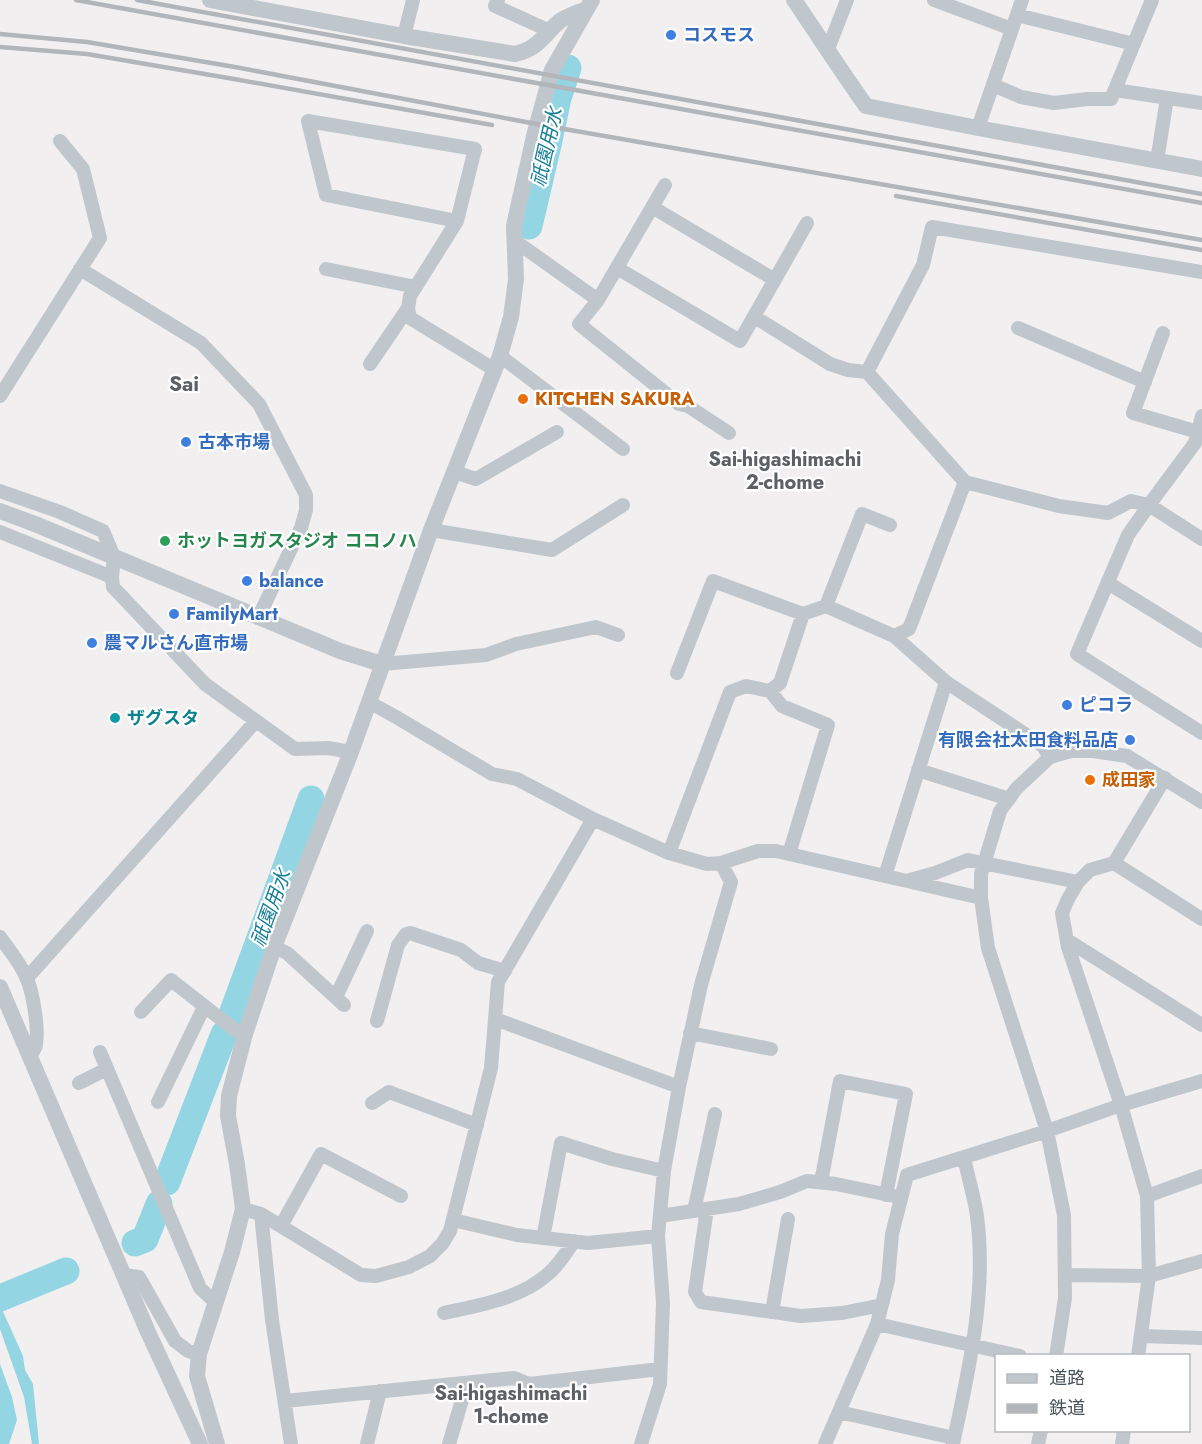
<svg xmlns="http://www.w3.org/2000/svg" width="1202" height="1444" font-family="Jost,'Noto Sans JP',sans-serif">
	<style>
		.water { fill: #94d5e3 }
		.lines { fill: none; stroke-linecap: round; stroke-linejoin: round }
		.river { stroke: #94d5e3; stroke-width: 27 }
		.minor { stroke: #bfc7cd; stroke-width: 14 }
		.tertiary { stroke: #bfc7cd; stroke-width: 16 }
		.rail { stroke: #b2b5b9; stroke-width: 4.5 }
		.shop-dot { fill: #3f7fe0; stroke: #fff; stroke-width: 2 }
		.food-dot { fill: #e8710a; stroke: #fff; stroke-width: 2 }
		.leisure-dot { fill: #2e9e5b; stroke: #fff; stroke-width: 2 }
		.culture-dot { fill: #0f9aa8; stroke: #fff; stroke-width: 2 }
		.labels { text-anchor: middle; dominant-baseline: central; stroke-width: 4.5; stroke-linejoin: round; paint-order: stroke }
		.shop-label { font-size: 18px; font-weight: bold; fill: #366cbe; stroke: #fff; text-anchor: start }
		.food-label { font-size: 18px; font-weight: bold; fill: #c56008; stroke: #fff; text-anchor: start }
		.leisure-label { font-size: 18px; font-weight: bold; fill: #27864d; stroke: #fff; text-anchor: start }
		.culture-label { font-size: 18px; font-weight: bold; fill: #0d838f; stroke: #fff; text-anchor: start }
		.water-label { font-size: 20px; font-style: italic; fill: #1a8096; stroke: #fff }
		.neighbourhood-label { font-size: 20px; font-weight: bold; fill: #5d6064; stroke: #fff }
		.quarter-label { font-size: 21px; font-weight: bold; fill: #5d6064; stroke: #fff }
	</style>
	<rect width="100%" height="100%" fill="#f2eff0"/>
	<path class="water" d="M 15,1284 L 20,1294 L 0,1303 L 0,1290 Z
		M 0,1305 L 23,1356 L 25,1370 L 33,1384 L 39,1444 L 32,1444 L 24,1397 L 0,1329 Z
		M 0,1364 L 12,1397 L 17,1420 L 9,1444 L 0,1444 Z"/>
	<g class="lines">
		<path class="river" d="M 529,226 L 548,145 L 558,98 L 568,68
			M 231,1017 L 311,799
			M 167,1182 L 224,1034
			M 135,1243 L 145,1239 L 159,1204
			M 0,1298 L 66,1271"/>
		<path class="minor" d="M 498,0 L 495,6 L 550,31
			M 934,0 L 1012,29
			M 1017,15 L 1134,44
			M 404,36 L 413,0
			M 828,49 L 847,0
			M 993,85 L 1021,97 L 1054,103 L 1087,99 L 1111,99 L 1152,0
			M 1115,90 L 1202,103
			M 978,128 L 1022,0
			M 1157,161 L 1167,98
			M 665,185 L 598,300 L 579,324 L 679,404 L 688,406 L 729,433
			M 652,207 L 775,280
			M 457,221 L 326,195 L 308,121 L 475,149 L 457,221 L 410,296 L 408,308 L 410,318 L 495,370
			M 515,241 L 598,300
			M 617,268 L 740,341 L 807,223
			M 80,269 L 201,343 L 259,404 L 306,495 L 306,510 L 301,528 L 258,618
			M 326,269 L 416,287
			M 755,317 L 830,364 L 848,370 L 867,372 L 965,482 L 1059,506 L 1108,513 L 1131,501 L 1149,505 L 1202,539
			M 1018,328 L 1145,382
			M 1163,333 L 1133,413 L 1198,432
			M 500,356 L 623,449
			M 370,364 L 408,308
			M 867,372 L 923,265 L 932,227 L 1202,272
			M 0,396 L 100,238 L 83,169 L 60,141
			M 1202,416 L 1195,443 L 1149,505 L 1128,535 L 1077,654 L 1202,733
			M 454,472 L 476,479 L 557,432
			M 0,491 L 60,512 L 103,531 L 114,557 L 112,577 L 113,587 L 205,684 L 295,749 L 328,748 L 351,752
			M 431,530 L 552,550 L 623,505
			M 0,532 L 112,577
			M 1108,583 L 1202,641
			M 826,606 L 862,514 L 890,525
			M 894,636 L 909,629 L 965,482
			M 382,664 L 486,655 L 516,644 L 596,627 L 618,635
			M 677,673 L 713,581 L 803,614
			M 770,691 L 782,706 L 828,725 L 789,854
			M 369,702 L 396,717 L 492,774 L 517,779 L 593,819 L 669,853 L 707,864 L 721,863 L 758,851 L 776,851 L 981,898
			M 918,770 L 1009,799
			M 593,819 L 498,982 L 495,1019 L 679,1087
			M 669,853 L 730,692 L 746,686 L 770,691 L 780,683 L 803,614 L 826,606 L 894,636 L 946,682 L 1043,746 L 1050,757
			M 1114,863 L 1202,919
			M 885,876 L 946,682
			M 910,880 L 935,873 L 968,860 L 1078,882
			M 0,937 C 9,950 20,962 26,977 C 33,991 40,1033 35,1048 C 35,1049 30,1055 30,1056
			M 1067,940 L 1202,1025
			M 274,947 L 287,953 L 344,1005
			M 27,978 L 256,721
			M 336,997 L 367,931
			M 141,1012 L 171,980 L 235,1030 L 245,1034
			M 377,1021 L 398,945 L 406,934 L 410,933 L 461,950 L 478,963 L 505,971
			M 690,1033 L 771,1049
			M 100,1052 L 200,1288 L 215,1302
			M 79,1083 L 107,1069
			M 158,1102 L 204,1007
			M 372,1103 L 389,1092 L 477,1125
			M 821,1182 L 840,1081 L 906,1094 L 886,1195
			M 1147,1196 L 1202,1176
			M 243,1209 L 261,1214 L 272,1320 L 291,1444
			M 707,1209 L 695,1292 L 701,1302 L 801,1316 L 842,1313 L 882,1305
			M 694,1211 L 715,1114
			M 261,1214 L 361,1275 L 376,1276 L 409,1267 L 430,1256 L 442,1244 L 450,1231 L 491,1068 L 495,1019
			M 660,1216 L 739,1204 L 780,1192 L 807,1181 L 836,1184 L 894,1196
			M 453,1220 L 517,1235 L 588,1243 L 658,1236
			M 281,1226 L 321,1154 L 401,1196
			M 543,1238 L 561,1143 L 612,1159 L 664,1171
			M 124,1275 L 139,1277 L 175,1341 L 188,1351 L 199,1354
			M 1065,1275 L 1149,1276 L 1202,1261
			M 772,1312 L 788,1219
			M 444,1313 C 479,1305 520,1299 548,1274 C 559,1265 566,1253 574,1241
			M 877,1324 L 1020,1356
			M 1142,1336 L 1202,1338
			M 1056,1356 L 1065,1298 L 1064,1215 L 1047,1131 L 988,948 L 981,898 L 981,874 L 1000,811 L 1016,789 L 1050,757 L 1071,751 L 1093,751 L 1127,756 L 1202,802
			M 1138,1356 L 1149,1276 L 1147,1196 L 1121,1105 L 1068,947 L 1062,913 L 1068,899 L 1078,882 L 1090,870 L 1114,863 L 1165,778
			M 285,1401 L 514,1378 L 529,1384 L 660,1369
			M 839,1412 L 954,1438
			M 367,1444 L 380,1391
			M 449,1444 L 467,1383
			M 641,1444 L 660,1384 L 663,1303 L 658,1236 L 664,1171 L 679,1087 L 701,985 L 731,882 L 721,863
			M 825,1444 L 877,1324 L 888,1280 L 892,1234 L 907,1175 L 1047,1131 L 1121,1105 L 1202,1081
			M 953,1444 C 969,1369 987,1293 977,1216 C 974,1196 968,1177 964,1157
			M 1038,1444 L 1041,1430
			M 1122,1444 L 1124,1430"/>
		<path class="tertiary" d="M 210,0 L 404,36 L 515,54 C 540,48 543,35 560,21 C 568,15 578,12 587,9
			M 794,0 C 818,35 841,71 866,106 L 978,128 L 1202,169
			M 0,511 L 35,524 L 340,651 L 382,664
			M 0,987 L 148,1332 L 200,1444
			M 217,1444 L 197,1376 L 199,1354 L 232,1252 L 243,1209 L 237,1164 L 228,1116 L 229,1096 L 245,1034 L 274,947 L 351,752 L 431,530 L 500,356 L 511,317 L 516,279 L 514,226 L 517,212 L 535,132 L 552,70 L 592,0"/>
		<path class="rail" d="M 76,0 L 1202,203
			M 137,0 L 1202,194
			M 0,34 L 87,42 L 235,67 L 547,126 L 1202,240
			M 0,47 L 87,54 L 234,79 L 492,125
			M 896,196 L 1202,250"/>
	</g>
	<g class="shop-dot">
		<circle cx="671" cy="35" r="6"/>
		<circle cx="186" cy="442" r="6"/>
		<circle cx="247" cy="581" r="6"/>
		<circle cx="174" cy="614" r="6"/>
		<circle cx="92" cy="643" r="6"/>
		<circle cx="1067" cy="705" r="6"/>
		<circle cx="1130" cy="740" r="6"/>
	</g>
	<g class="food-dot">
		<circle cx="523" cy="399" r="6"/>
		<circle cx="1090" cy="780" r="6"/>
	</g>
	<circle class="leisure-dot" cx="165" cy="541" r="6"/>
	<circle class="culture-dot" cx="115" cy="718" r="6"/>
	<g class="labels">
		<g class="shop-label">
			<text x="683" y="35">コスモス</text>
			<text x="198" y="442">古本市場</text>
			<text x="259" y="581">balance</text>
			<text x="186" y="614">FamilyMart</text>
			<text x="104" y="643">農マルさん直市場</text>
			<text x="1079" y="705">ピコラ</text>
			<text x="1118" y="740" text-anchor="end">有限会社太田食料品店</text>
		</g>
		<g class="food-label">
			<text x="535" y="399">KITCHEN SAKURA</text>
			<text x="1102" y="780">成田家</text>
		</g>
		<g class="leisure-label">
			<text x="177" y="541">ホットヨガスタジオ ココノハ</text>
		</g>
		<g class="culture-label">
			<text x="127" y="718">ザグスタ</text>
		</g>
		<g class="water-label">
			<text transform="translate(547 147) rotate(-77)">祇園用水</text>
			<text transform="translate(271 908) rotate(-70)">祇園用水</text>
		</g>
		<g class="neighbourhood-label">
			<text x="785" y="459">Sai-higashimachi<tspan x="785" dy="23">2-chome</tspan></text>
			<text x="511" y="1393">Sai-higashimachi<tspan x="511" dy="23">1-chome</tspan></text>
		</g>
		<g class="quarter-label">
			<text x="184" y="384">Sai</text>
		</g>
	</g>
	<rect x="995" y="1354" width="195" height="78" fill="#ffffff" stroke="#b6babd" stroke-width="1.5"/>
	<rect x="1007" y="1374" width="30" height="9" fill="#bfc7cd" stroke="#b6babd" stroke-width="1.5"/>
	<text x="1049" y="1384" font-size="18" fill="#49535b">道路</text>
	<rect x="1007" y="1404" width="30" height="9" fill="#b2b5b9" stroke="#b6babd" stroke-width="1.5"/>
	<text x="1049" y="1414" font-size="18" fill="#49535b">鉄道</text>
</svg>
